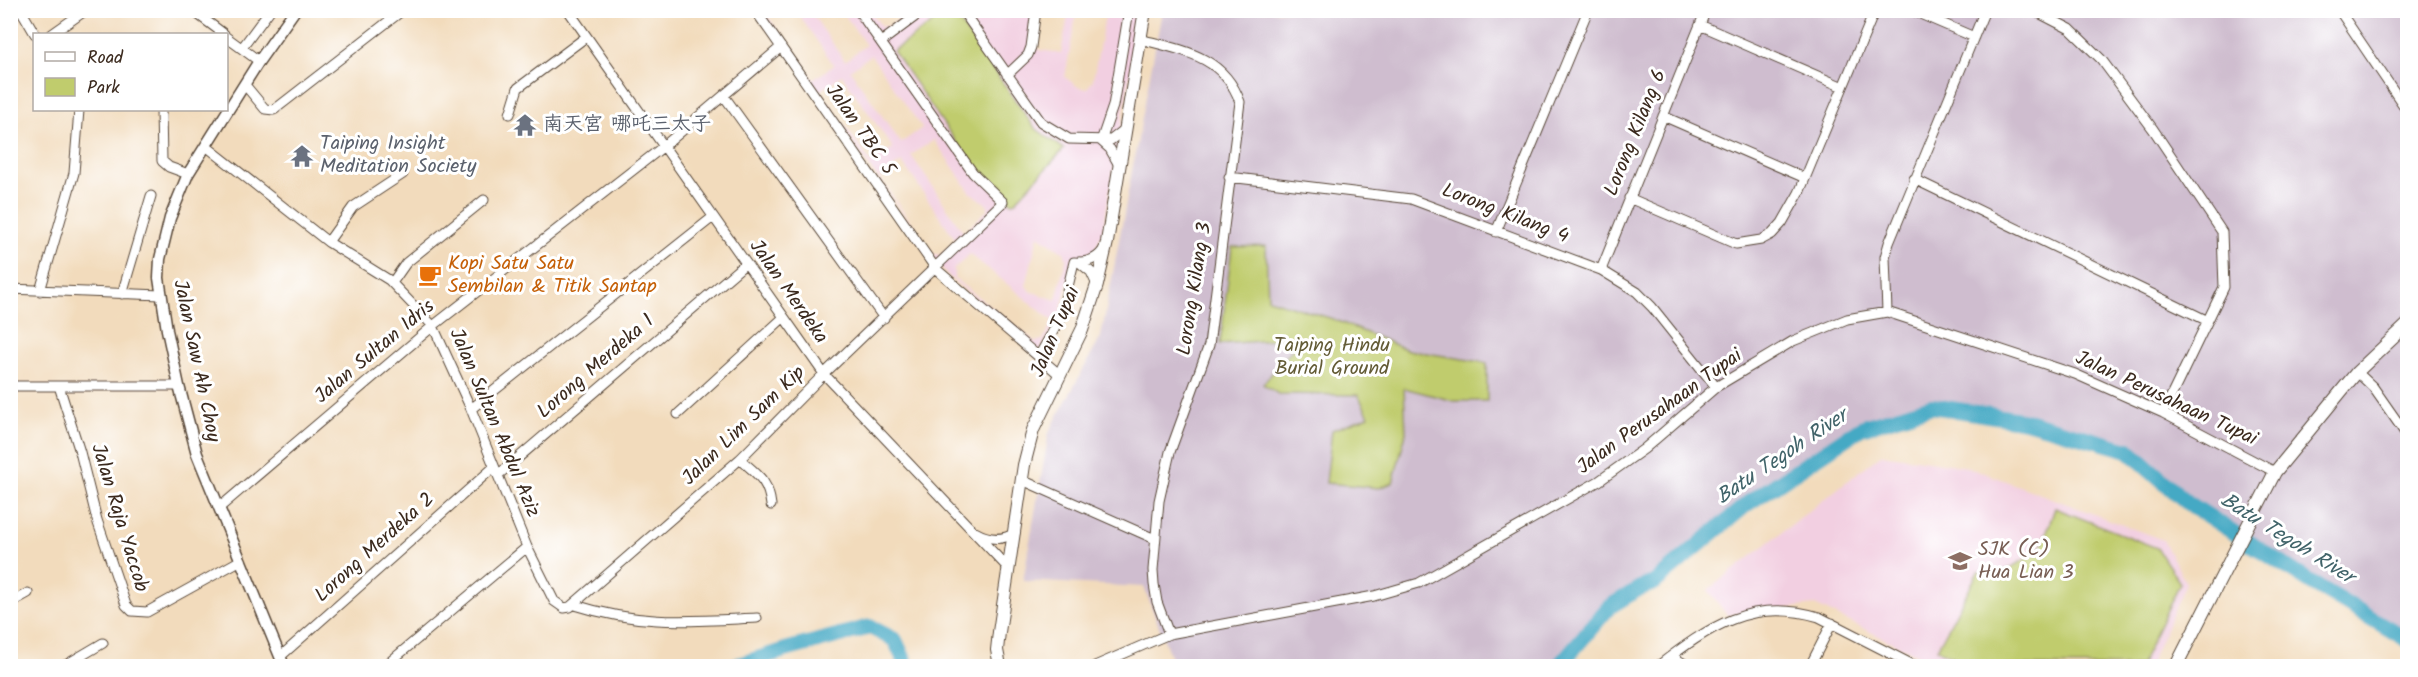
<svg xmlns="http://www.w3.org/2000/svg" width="2418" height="677" font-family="Kalam,'LXGW WenKai TC',sans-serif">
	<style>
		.built { fill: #f2cfe1; fill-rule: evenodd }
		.industrial { fill: #cfbdcf }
		.green { fill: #c0cc6d; stroke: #7e7b46; stroke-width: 1.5 }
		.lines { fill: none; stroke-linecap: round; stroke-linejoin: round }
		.river { stroke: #45a9c4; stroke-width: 16 }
		.minor-casing { stroke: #564536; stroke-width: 11 }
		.tertiary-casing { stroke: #564536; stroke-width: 13 }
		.secondary-casing { stroke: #564536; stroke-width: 14 }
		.minor { stroke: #fff; stroke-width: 9 }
		.tertiary { stroke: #fff; stroke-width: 10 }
		.secondary { stroke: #fff; stroke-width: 12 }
		.labels { text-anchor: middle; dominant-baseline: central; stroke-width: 6; stroke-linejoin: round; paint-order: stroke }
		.worship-label { font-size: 20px; fill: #5b616d; stroke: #fff; text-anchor: start }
		.street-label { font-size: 20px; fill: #3b2a1e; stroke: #fff }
		.food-label { font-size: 20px; fill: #c56008; stroke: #fff; text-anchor: start }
		.park-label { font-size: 20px; fill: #635b36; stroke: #fff }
		.education-label { font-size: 20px; fill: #785e54; stroke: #fff; text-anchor: start }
		.water-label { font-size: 21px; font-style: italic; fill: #406369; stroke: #fff }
	</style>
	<rect width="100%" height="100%" fill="#fff"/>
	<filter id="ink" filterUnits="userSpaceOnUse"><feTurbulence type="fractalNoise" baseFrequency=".0167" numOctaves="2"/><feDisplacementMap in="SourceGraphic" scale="12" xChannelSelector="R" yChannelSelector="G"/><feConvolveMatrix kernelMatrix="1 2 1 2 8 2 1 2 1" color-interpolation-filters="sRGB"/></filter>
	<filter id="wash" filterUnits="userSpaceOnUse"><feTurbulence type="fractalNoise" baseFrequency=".008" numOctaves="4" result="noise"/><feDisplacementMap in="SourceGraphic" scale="24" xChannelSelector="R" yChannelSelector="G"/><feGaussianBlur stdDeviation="1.35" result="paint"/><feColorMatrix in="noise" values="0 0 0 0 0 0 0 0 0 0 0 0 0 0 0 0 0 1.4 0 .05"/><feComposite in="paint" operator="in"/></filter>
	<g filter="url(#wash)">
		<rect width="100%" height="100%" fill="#f2dbbc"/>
		<path class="built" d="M 759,11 L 764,11 L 813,80 L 834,65 L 796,11 L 810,11 L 845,61 L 866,45 L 842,11 L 870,11 L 881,26 L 889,27 L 907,13 L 905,11 L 1041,11 L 1035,45 L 1039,50 L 1061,53 L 1069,11 L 1077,11 L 1065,77 L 1078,87 L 1087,89 L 1093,80 L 1106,11 L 1141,11 L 1103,231 L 1092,256 L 1073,258 L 1060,314 L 1040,351 L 949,277 L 940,266 ZM 871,55 L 922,128 L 901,143 L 850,70 ZM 842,75 L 893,148 L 871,163 L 820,91 ZM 934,140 L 971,193 L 988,205 L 988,209 L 964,233 L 911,155 ZM 902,162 L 956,240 L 941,255 L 933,254 L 879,177 ZM 1038,235 L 1064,252 L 1066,259 L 1056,300 L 1032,292 L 1026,286 ZM 970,254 L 1053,321 L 1043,340 L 1035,342 L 954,278 L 954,269 Z
			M 1882,454 L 1968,467 L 2163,540 L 2186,583 L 2149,666 L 1940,666 L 1815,605 L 1727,615 L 1708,590 Z"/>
		<path class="industrial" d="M 1162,11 L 2407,11 L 2407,637 L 2130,456 L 1929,402 L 1863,424 L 1747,504 L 1640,588 L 1609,607 L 1554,666 L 1174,666 L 1144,587 L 1023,581 L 1049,432 L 1101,337 Z"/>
		<path class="green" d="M 949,11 L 952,11 L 1035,128 L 1064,149 L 1015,202 L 1012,203 L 976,171 L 893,51 Z
			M 1266,246 L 1268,299 L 1333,319 L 1408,350 L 1487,363 L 1487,401 L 1454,401 L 1404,388 L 1406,433 L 1393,483 L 1379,488 L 1326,483 L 1332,430 L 1369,416 L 1358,395 L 1278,394 L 1263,384 L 1302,338 L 1220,344 L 1232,247 Z
			M 2055,508 L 2157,548 L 2180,583 L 2140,666 L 1971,666 L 1937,649 L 1978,572 L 1999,574 L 2040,551 Z"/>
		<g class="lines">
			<path class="river" d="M 735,666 L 785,650 L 870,627 L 895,640 L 907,666
				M 1559,666 L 1609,607 L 1640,588 L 1654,583 L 1747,504 L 1861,428 L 1932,406 L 2026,421 L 2128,450 L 2188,503 L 2310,582 L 2408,640"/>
		</g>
	</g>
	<g filter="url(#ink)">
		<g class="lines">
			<g class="minor-casing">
				<path id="minor" d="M 21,10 L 35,34
					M 192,10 L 224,34
					M 568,10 L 824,374 L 1009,569
					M 755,10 L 936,269 L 1060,375
					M 962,10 L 1041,122 L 1069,139 L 1111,140 L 1125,129
					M 1911,10 L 1974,37
					M 2033,10 L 2070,29 L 2101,59 L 2153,129 L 2222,232 L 2224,287 L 2163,413
					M 2339,10 L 2408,112
					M 1700,25 L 1843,87
					M 52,34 L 86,10
					M 226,37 L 259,61
					M 1140,39 C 1182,50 1224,56 1240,102 L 1209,345 L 1170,452 L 1159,501 L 1153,570 L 1154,584 L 1157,602 L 1169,634
					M 881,42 L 924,10
					M 242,48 L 270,10
					M 1007,75 L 1028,55 L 1031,47 L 1036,10
					M 245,85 L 265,109 L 274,110 L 403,10
					M 724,96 L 884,318
					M 161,110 L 162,161 L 169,167 L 188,174
					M 510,114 L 518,88 L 586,37
					M 1663,116 L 1805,178
					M 1101,141 L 1113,106 L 1129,10
					M 1101,141 L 1110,149 L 1119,165
					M 206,146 L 328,242 L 389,280 L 433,326 L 471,409 L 527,547 L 554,601 L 564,608 L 570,607 L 740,459 L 824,374 L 1003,202 L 973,173 L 858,10
					M 1229,177 L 1411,199 L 1601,270 L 1637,292 L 1652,307 L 1716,387
					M 1914,179 L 2206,320
					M 1629,198 L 1736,244 L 1761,240 L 1772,234 L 1782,223 L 1799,193 L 1875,10
					M 1496,232 L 1588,10
					M 328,242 L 353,207 L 403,174
					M 1079,262 L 1091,272 L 1097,285
					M 1601,270 L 1706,10
					M 392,283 L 406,263 L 484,200
					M 10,289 L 161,295
					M 40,291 L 74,173 L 79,110
					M 122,294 L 151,196
					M 1887,312 L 1885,257 L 1889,243 L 1985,10
					M 1039,356 L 1060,319 L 1074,262 C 1088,263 1099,259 1105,247
					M 2357,372 L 2373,387 L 2408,437
					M 10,386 L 179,386
					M 59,386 L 80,452 L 97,520 L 126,605 L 132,611 L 147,612 L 241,560
					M 471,409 L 713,217
					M 678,414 L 783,318
					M 740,459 C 758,475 768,480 771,505
					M 498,475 L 746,263
					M 1022,480 L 1155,539
					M 219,508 L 433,326 L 664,146 L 781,47
					M 975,532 C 989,540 1002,541 1015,533
					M 10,603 L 28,593
					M 575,605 C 641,626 690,621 757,618
					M 281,656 L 494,467
					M 1671,656 L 1688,666
					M 64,666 L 103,643
					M 385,666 L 527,547
					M 1095,666 L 1169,634 L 1374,596 L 1419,583 L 1599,481 L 1644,449 L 1716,387 L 1793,341 L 1847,319 L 1887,312 L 2075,374 L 2163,413 L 2275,472
					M 1658,666 C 1709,627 1751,597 1819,617 L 1915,666
					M 1810,666 L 1832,623
					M 2309,666 L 2314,666"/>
			</g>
			<g class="tertiary-casing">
				<path id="tertiary" d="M 284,666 L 197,454 L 179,386 L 167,330 L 159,278 L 160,259 L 170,218 L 188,174 L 259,61 L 295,10"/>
			</g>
			<g class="secondary-casing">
				<path id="secondary" d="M 1000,666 L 997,650 L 999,632 L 1024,465 L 1033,430 L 1082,330 L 1097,285 L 1107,242 L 1145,10
					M 2176,666 L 2275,472 L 2357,372 L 2408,324"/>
			</g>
			<use href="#minor" class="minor"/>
			<use href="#tertiary" class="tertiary"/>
			<use href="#secondary" class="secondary"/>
		</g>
	</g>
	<defs>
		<g id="temple-bare" transform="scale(1.8)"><path d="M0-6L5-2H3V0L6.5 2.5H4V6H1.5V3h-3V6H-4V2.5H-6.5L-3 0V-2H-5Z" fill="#6b7280" stroke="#fff" stroke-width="2.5" paint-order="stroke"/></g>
		<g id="cafe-bare" transform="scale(1.8)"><path d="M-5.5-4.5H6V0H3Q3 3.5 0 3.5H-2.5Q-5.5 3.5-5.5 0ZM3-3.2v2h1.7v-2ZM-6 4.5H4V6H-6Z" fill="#e8710a" stroke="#fff" stroke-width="2.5" paint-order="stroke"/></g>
		<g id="school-bare" transform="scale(1.8)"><path d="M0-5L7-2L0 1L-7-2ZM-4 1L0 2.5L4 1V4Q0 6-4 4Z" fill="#8d6e63" stroke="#fff" stroke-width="2.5" paint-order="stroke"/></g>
	</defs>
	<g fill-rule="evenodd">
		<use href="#temple-bare" x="525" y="125"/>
		<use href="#temple-bare" x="302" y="156"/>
		<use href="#cafe-bare" x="430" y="275"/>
		<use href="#school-bare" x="1960" y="561"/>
	</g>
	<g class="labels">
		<g class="worship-label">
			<text x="543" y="125">南天宫 哪吒三太子</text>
			<text x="320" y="144">Taiping Insight<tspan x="320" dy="23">Meditation Society</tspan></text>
		</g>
		<g class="street-label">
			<text transform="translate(860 130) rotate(55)">Jalan TBC 5</text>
			<text transform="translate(1636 133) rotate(-68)">Lorong Kilang 6</text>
			<text transform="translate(1505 214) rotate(21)">Lorong Kilang 4</text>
			<text transform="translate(1195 289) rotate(-81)">Lorong Kilang 3</text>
			<text transform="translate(788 292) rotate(55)">Jalan Merdeka</text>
			<text transform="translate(1056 332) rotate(-67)">Jalan Tupai</text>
			<text transform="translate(375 352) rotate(-40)">Jalan Sultan Idris</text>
			<text transform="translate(196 361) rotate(78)">Jalan Saw Ah Choy</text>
			<text transform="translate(596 367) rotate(-41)">Lorong Merdeka 1</text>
			<text transform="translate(2166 399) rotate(25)">Jalan Perusahaan Tupai</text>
			<text transform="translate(1660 412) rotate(-36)">Jalan Perusahaan Tupai</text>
			<text transform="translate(494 423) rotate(67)">Jalan Sultan Abdul Aziz</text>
			<text transform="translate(744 426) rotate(-44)">Jalan Lim Sam Kip</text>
			<text transform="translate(119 518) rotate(73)">Jalan Raja Yaccob</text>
			<text transform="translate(375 548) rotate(-42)">Lorong Merdeka 2</text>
		</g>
		<g class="food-label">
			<text x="448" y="264">Kopi Satu Satu<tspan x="448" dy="23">Sembilan &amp; Titik Santap</tspan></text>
		</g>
		<g class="park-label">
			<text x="1332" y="346">Taiping Hindu<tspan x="1332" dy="23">Burial Ground</tspan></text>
		</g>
		<g class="education-label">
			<text x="1978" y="550">SJK (C)<tspan x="1978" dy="23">Hua Lian 3</tspan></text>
		</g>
		<g class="water-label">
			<text transform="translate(1782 457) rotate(-34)">Batu Tegoh River</text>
			<text transform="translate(2287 539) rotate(32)">Batu Tegoh River</text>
		</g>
	</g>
	<rect width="2418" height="677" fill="none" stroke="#fff" stroke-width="36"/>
	<rect x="33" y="33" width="195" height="78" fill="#ffffff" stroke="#b1aaa5" stroke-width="1.5"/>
	<rect x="45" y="52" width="30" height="9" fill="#ffffff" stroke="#b1aaa5" stroke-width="1.5"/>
	<text x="87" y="63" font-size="18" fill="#3b2a1e">Road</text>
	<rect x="45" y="78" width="30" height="18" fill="#c0cc6d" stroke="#b1aaa5" stroke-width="1.5"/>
	<text x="87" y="93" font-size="18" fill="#3b2a1e">Park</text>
</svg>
